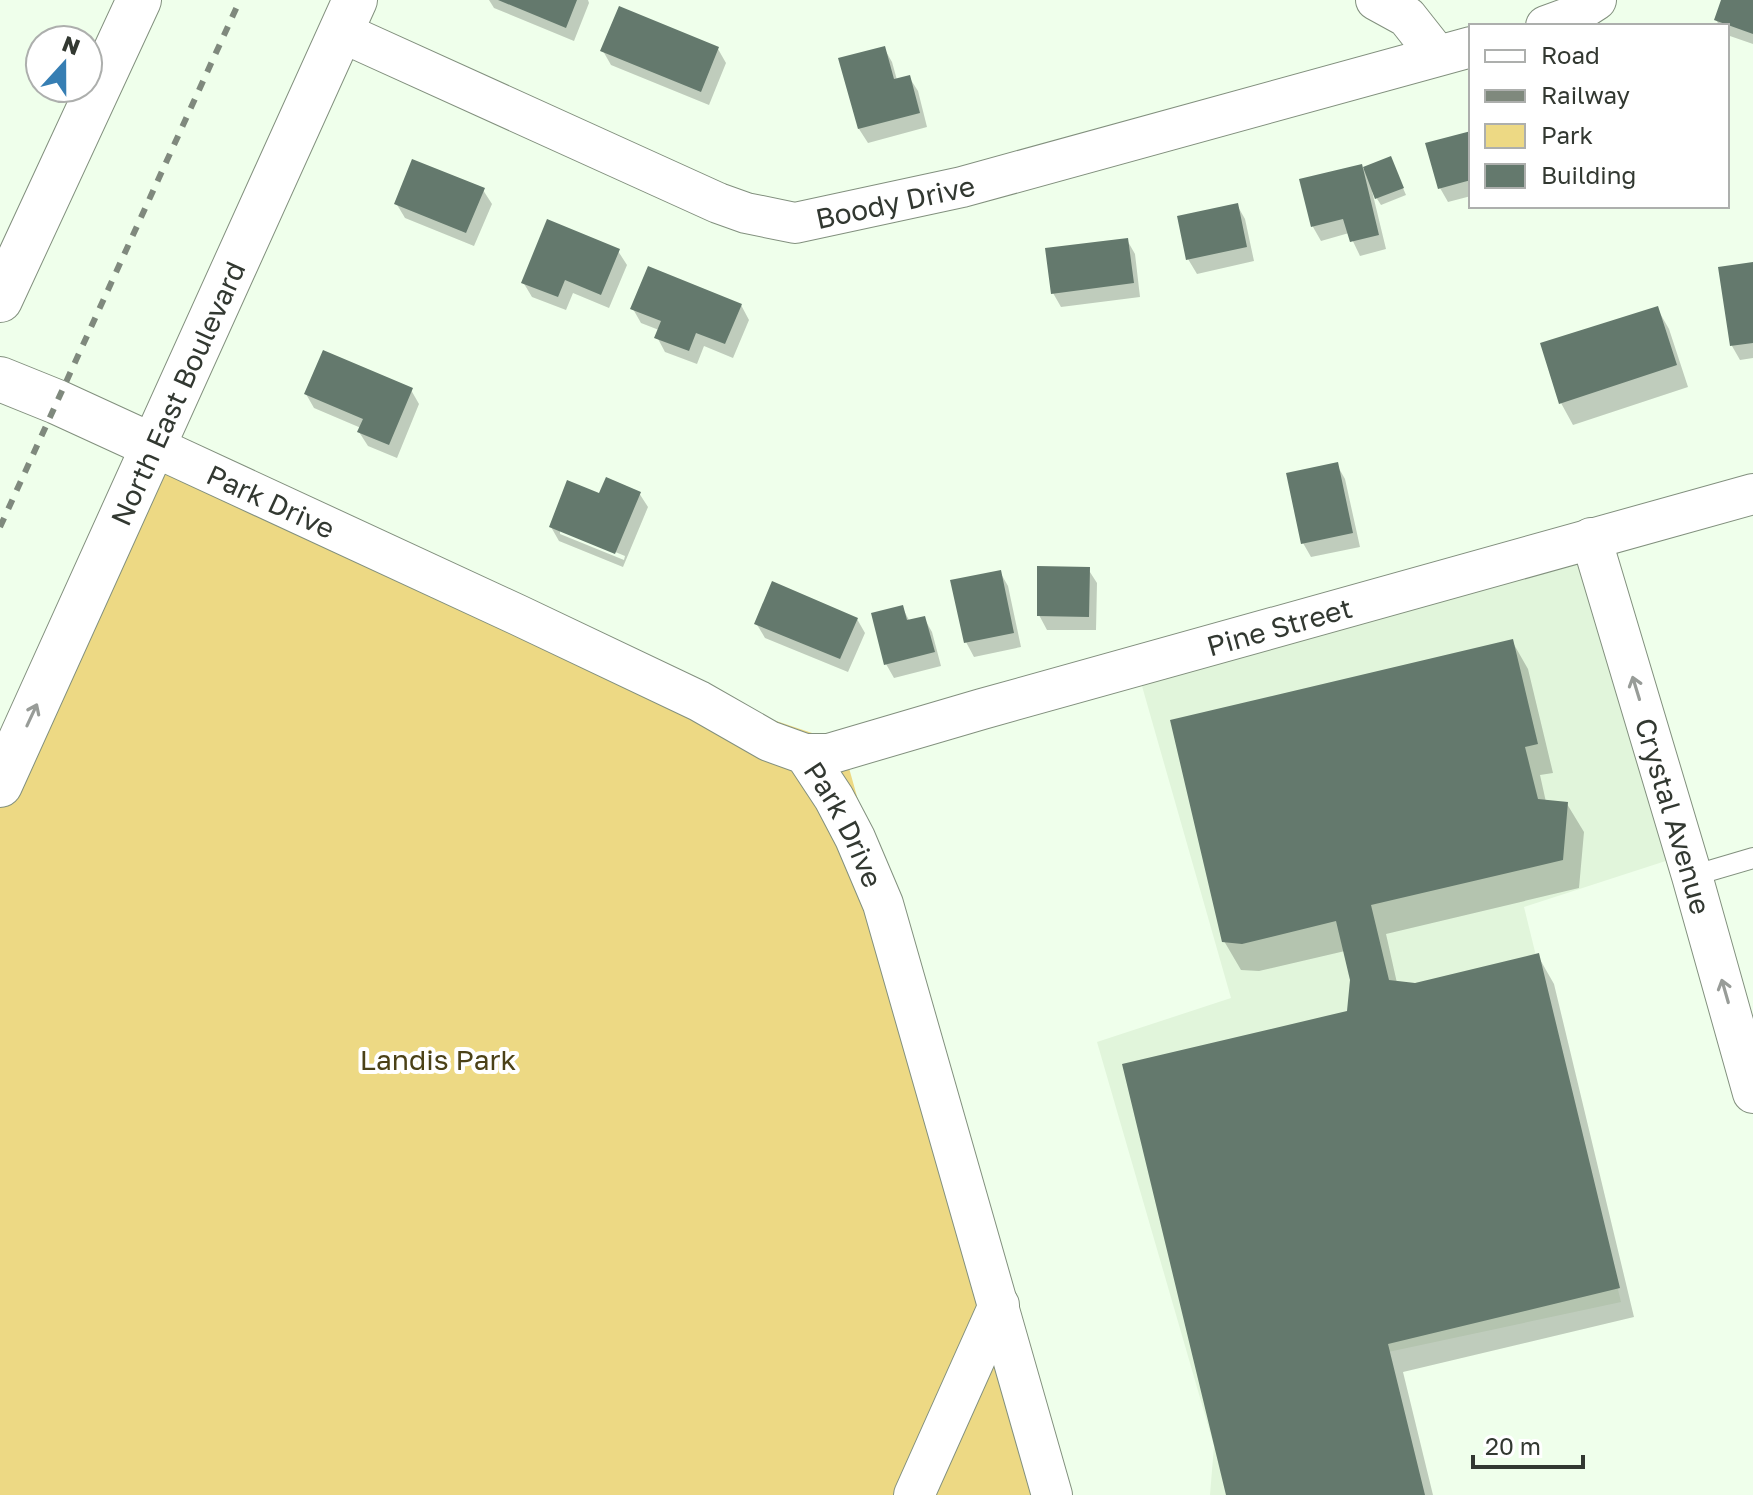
<svg xmlns="http://www.w3.org/2000/svg" width="1753" height="1495" font-family="'Golos Text',sans-serif">
	<style>
		.built { fill: #e1f5db }
		.green { fill: #edd984 }
		.shadow { fill: #0003; fill-rule: evenodd }
		.building { fill: #64796d }
		.lines { fill: none; stroke-linecap: round; stroke-linejoin: round }
		.lane-casing { stroke: #82907e; stroke-width: 22 }
		.street-casing { stroke: #82907e; stroke-width: 42 }
		.secondary-casing { stroke: #82907e; stroke-width: 46 }
		.lane { stroke: #fff; stroke-width: 20 }
		.street { stroke: #fff; stroke-width: 40 }
		.secondary { stroke: #fff; stroke-width: 44 }
		.rail { stroke: #7f897d; stroke-width: 6; stroke-dasharray: 10 10; stroke-linecap: butt }
		.oneway { stroke: #989c98 }
		.labels { text-anchor: middle; dominant-baseline: central; stroke-width: 8; stroke-linejoin: round; paint-order: stroke }
		.street-label { font-size: 28px; fill: #323831; stroke: #fff }
		.park-label { font-size: 28px; fill: #4b4117; stroke: #fff }
	</style>
	<rect width="100%" height="100%" fill="#efffeb"/>
	<path class="built" d="M 1587,542 L 1678,857 L 1524,907 L 1621,1302 L 1346,1361 L 1385,1495 L 1210,1495 L 1214,1446 L 1097,1042 L 1231,998 L 1136,665 Z"/>
	<path class="green" d="M 155,447 L 648,678 L 842,743 L 1053,1495 L 0,1495 L 0,785 Z"/>
	<path class="shadow" d="M 489,0 L 588,0 L 589,3 L 574,41 L 494,8 Z
		M 1723,0 L 1753,0 L 1753,44 L 1727,35 L 1727,26 L 1720,26 L 1716,20 Z
		M 884,48 L 892,62 L 897,80 L 909,77 L 918,91 L 927,127 L 868,143 L 859,129 Z
		M 718,49 L 726,63 L 709,105 L 611,65 L 603,51 Z
		M 1471,133 L 1471,196 L 1448,202 L 1440,188 Z
		M 1390,158 L 1406,195 L 1381,205 L 1372,191 L 1386,249 L 1360,256 L 1349,233 L 1321,241 L 1313,227 L 1302,180 L 1363,169 Z
		M 483,190 L 492,204 L 474,246 L 405,218 L 396,203 Z
		M 1237,205 L 1245,219 L 1254,261 L 1197,274 L 1188,259 Z
		M 1127,240 L 1135,254 L 1140,297 L 1061,307 L 1053,293 Z
		M 618,251 L 627,265 L 609,308 L 573,293 L 566,310 L 532,297 L 523,282 Z
		M 1753,264 L 1753,358 L 1740,360 L 1732,346 Z
		M 741,305 L 749,320 L 733,358 L 704,346 L 697,364 L 665,352 L 657,337 L 659,330 L 641,323 L 633,309 Z
		M 1657,308 L 1669,329 L 1688,387 L 1573,425 L 1561,403 Z
		M 411,390 L 419,404 L 397,458 L 368,446 L 359,432 L 361,428 L 314,408 L 306,394 Z
		M 1337,465 L 1345,479 L 1360,547 L 1311,557 L 1303,543 Z
		M 639,493 L 648,507 L 623,567 L 559,541 L 551,527 L 600,496 ZM 560,529 L 625,556 L 624,560 L 560,534 Z
		M 1088,569 L 1097,583 L 1096,630 L 1047,630 L 1039,615 Z
		M 1000,572 L 1008,586 L 1021,647 L 974,657 L 966,642 Z
		M 902,607 L 910,622 L 924,618 L 932,632 L 941,666 L 894,678 L 886,664 Z
		M 857,619 L 865,633 L 848,672 L 765,638 L 756,623 Z
		M 1512,641 L 1528,669 L 1553,773 L 1540,775 L 1546,802 L 1567,804 L 1584,832 L 1579,888 L 1386,934 L 1397,983 L 1415,985 L 1538,956 L 1554,984 L 1634,1317 L 1403,1372 L 1433,1495 L 1228,1495 L 1349,1013 L 1352,980 L 1345,951 L 1259,971 L 1241,970 L 1224,941 Z"/>
	<path class="building" d="M 498,0 L 577,0 L 566,28 Z
		M 1721,0 L 1753,0 L 1753,34 L 1714,20 Z
		M 619,6 L 719,47 L 701,92 L 600,51 Z
		M 885,46 L 894,79 L 910,75 L 920,113 L 858,129 L 838,58 Z
		M 1471,131 L 1471,180 L 1438,189 L 1425,143 Z
		M 1391,156 L 1404,188 L 1375,199 L 1363,167 Z
		M 412,159 L 485,188 L 466,233 L 394,204 Z
		M 1362,164 L 1379,235 L 1350,242 L 1343,219 L 1311,227 L 1299,179 Z
		M 1238,203 L 1247,247 L 1186,260 L 1177,216 Z
		M 547,219 L 620,249 L 601,295 L 565,280 L 558,297 L 521,283 Z
		M 1128,238 L 1134,283 L 1051,294 L 1045,248 Z
		M 1753,262 L 1753,343 L 1730,346 L 1718,267 Z
		M 648,266 L 742,304 L 725,344 L 696,333 L 689,351 L 654,338 L 661,321 L 630,309 Z
		M 1658,306 L 1677,365 L 1559,404 L 1540,343 Z
		M 323,350 L 413,388 L 389,445 L 357,432 L 363,419 L 304,394 Z
		M 1338,462 L 1353,533 L 1301,544 L 1286,473 Z
		M 606,477 L 641,492 L 615,554 L 549,527 L 567,480 L 599,493 Z
		M 1037,566 L 1090,567 L 1089,617 L 1037,616 Z
		M 1001,570 L 1014,633 L 964,643 L 950,580 Z
		M 772,581 L 858,618 L 840,659 L 754,624 Z
		M 903,605 L 907,620 L 925,616 L 935,652 L 884,665 L 871,613 Z
		M 1513,639 L 1538,744 L 1525,747 L 1538,799 L 1568,802 L 1563,860 L 1371,905 L 1389,980 L 1415,983 L 1539,953 L 1620,1288 L 1388,1344 L 1425,1495 L 1226,1495 L 1122,1064 L 1347,1011 L 1350,980 L 1336,921 L 1242,944 L 1222,942 L 1170,720 Z"/>
	<g class="lines">
		<g class="lane-casing">
			<path id="lane" d="M 1692,876 L 1753,858"/>
		</g>
		<g class="street-casing">
			<g id="street">
				<path d="M 1376,0 L 1407,17 L 1437,55"/>
				<path d="M 1546,26 L 1568,18 L 1596,0"/>
				<path id="s1" d="M 341,32 L 718,203 L 746,213 L 795,223 L 962,187 L 1471,47"/>
				<path id="s2" d="M 155,447 L 518,615 L 699,701 L 769,741 L 805,754 L 834,798 L 855,838 L 883,904 L 1052,1495"/>
				<path id="s3" d="M 1591,538 L 1692,876 L 1753,1093"/>
				<path id="s4" d="M 805,754 L 829,754 L 982,709 L 1753,494"/>
				<path d="M 914,1495 L 999,1305"/>
			</g>
		</g>
		<g class="secondary-casing">
			<g id="secondary">
				<path d="M 0,300 L 139,0"/>
				<path d="M 0,379 L 57,402 L 155,447"/>
				<path id="s5" d="M 0,785 L 355,0"/>
			</g>
		</g>
		<use href="#lane" class="lane"/>
		<use href="#street" class="street"/>
		<use href="#secondary" class="secondary"/>
		<path class="rail" d="M 0,527 L 240,0"/>
	</g>
	<defs><path id="oneway-shaft" d="M-6 0H5M1.5-3L5.5 0L1.5 3" fill="none" stroke-width="1.6" stroke-linecap="round" stroke-linejoin="round" transform="scale(2)"/></defs>
	<g class="oneway">
		<use href="#oneway-shaft" transform="translate(1636 688) rotate(-107)"/>
		<use href="#oneway-shaft" transform="translate(32 715) rotate(-65)"/>
		<use href="#oneway-shaft" transform="translate(1725 991) rotate(-106)"/>
	</g>
	<g class="labels">
		<g class="street-label">
			<text stroke="none"><textPath href="#s1" startOffset="596">Boody Drive</textPath></text>
			<text stroke="none"><textPath href="#s5" startOffset="430">North East Boulevard</textPath></text>
			<text stroke="none"><textPath href="#s2" startOffset="128">Park Drive</textPath></text>
			<text stroke="none"><textPath href="#s4" startOffset="492">Pine Street</textPath></text>
			<text stroke="none"><textPath href="#s3" startOffset="290">Crystal Avenue</textPath></text>
			<text stroke="none"><textPath href="#s2" startOffset="800">Park Drive</textPath></text>
		</g>
		<g class="park-label">
			<text x="438" y="1059">Landis Park</text>
		</g>
	</g>
	<rect x="1469" y="24" width="260" height="184" fill="#ffffff" stroke="#adafad" stroke-width="2"/>
	<rect x="1485" y="50" width="40" height="12" fill="#ffffff" stroke="#adafad" stroke-width="2"/>
	<text x="1541" y="64" font-size="24" fill="#323831">Road</text>
	<rect x="1485" y="90" width="40" height="12" fill="#7f897d" stroke="#adafad" stroke-width="2"/>
	<text x="1541" y="104" font-size="24" fill="#323831">Railway</text>
	<rect x="1485" y="124" width="40" height="24" fill="#edd984" stroke="#adafad" stroke-width="2"/>
	<text x="1541" y="144" font-size="24" fill="#323831">Park</text>
	<rect x="1485" y="164" width="40" height="24" fill="#64796d" stroke="#adafad" stroke-width="2"/>
	<text x="1541" y="184" font-size="24" fill="#323831">Building</text>
	<g transform="translate(64 64) rotate(21)"><circle r="38" fill="#ffffff" stroke="#adafad" stroke-width="2"/>
	<path d="M0-6L14 30L0 20L-14 30Z" fill="#367eb3"/>
	<text y="-12" font-size="22" font-weight="bold" text-anchor="middle" fill="#323831">N</text>
	</g>
	<path d="M1473 1455v12h110v-12" fill="none" stroke="#323831" stroke-width="4"/>
	<text x="1485" y="1455" font-size="24" fill="#323831" stroke="#ffffff" stroke-width="6" paint-order="stroke">20 m</text>
</svg>
